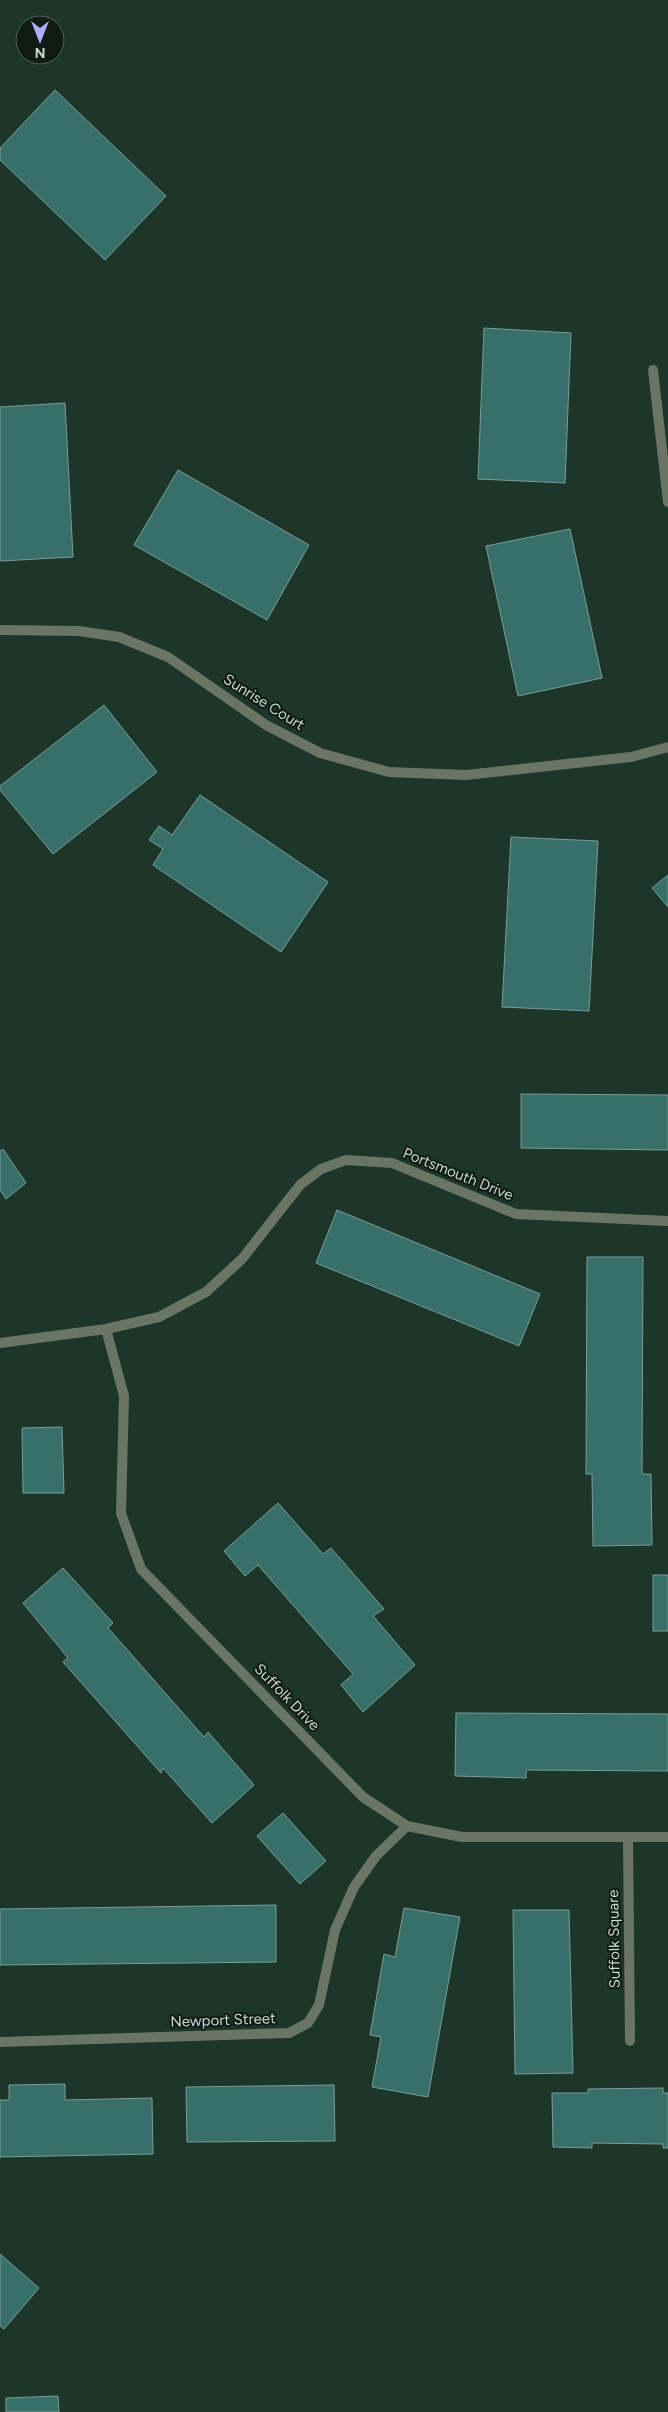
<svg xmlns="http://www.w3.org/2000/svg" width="668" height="2412" font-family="Figtree,sans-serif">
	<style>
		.building { fill: #386f69; stroke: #7c9d99 }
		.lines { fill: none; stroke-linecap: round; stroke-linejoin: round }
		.street { stroke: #6a7566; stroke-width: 10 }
		.labels { text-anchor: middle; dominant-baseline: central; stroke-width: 4; stroke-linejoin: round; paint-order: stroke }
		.street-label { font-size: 15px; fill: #c8d7cf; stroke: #101b15 }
	</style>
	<rect width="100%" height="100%" fill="#1d362a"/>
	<path class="building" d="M 55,90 L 166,196 L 105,260 L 0,160 L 0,148 Z
		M 484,328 L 571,333 L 565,483 L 478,479 Z
		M 65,403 L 73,557 L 0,561 L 0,407 Z
		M 178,470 L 309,545 L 267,620 L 134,545 Z
		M 570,529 L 602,678 L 518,696 L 486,546 Z
		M 104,705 L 157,772 L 53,854 L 0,790 L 0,786 Z
		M 200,795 L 328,882 L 281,952 L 153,865 L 163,849 L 149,840 L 159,826 L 172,835 Z
		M 511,837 L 598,841 L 589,1011 L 502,1007 Z
		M 668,875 L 668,907 L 652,888 Z
		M 521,1094 L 668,1095 L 668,1150 L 521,1148 Z
		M 3,1149 L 26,1183 L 6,1199 L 0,1190 L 0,1151 Z
		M 337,1210 L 540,1294 L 519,1346 L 316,1263 Z
		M 587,1257 L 643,1257 L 642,1474 L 651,1474 L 652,1545 L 593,1546 L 592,1474 L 586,1474 Z
		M 62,1427 L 64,1493 L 23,1493 L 22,1428 Z
		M 278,1503 L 323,1554 L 331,1548 L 384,1609 L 373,1616 L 415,1665 L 363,1712 L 341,1685 L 353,1674 L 258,1565 L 245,1576 L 224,1551 Z
		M 63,1568 L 113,1623 L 108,1628 L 204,1737 L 208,1732 L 254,1785 L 212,1823 L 163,1768 L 161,1773 L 63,1662 L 68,1658 L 23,1603 Z
		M 653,1575 L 668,1575 L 668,1631 L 653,1631 Z
		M 456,1713 L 668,1714 L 668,1771 L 526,1770 L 526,1778 L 455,1776 Z
		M 283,1813 L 326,1861 L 300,1884 L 257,1836 Z
		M 276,1905 L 276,1962 L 0,1965 L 0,1909 Z
		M 404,1908 L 460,1917 L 428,2097 L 372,2087 L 381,2037 L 370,2035 L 384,1954 L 395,1957 Z
		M 513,1910 L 569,1910 L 573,2073 L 515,2074 Z
		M 65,2084 L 65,2100 L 152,2098 L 153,2154 L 0,2157 L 0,2100 L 9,2100 L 9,2085 Z
		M 334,2085 L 335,2141 L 187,2142 L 186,2087 Z
		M 663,2088 L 663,2093 L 668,2093 L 668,2148 L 663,2148 L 663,2144 L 592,2143 L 592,2148 L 553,2147 L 552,2093 L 588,2093 L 588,2089 Z
		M 0,2254 L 39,2288 L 4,2329 L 0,2326 Z
		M 58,2396 L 59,2412 L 6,2412 L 6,2398 Z"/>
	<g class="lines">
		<path class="street" d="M 653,370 L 668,502
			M 0,630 L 79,631 L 119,637 L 168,657 L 266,725 L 320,753 L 389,772 L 466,775 L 631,757 L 668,747
			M 106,1329 L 124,1396 L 121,1513 L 141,1569 L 363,1797 L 407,1826 L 462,1837 L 668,1837
			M 0,1343 L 106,1329 L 159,1317 L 206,1292 L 242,1259 L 300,1185 L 321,1169 L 346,1160 L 392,1163 L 516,1214 L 668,1221
			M 628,1837 L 630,2041
			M 0,2042 L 289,2033 L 308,2023 L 319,2005 L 335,1930 L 354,1887 L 376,1856 L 407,1826"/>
	</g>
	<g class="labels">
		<g class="street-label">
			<text transform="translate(264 702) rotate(32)">Sunrise Court</text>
			<text transform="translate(458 1174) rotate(22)">Portsmouth Drive</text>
			<text transform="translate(287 1697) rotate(46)">Suffolk Drive</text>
			<text transform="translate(614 1939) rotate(-91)">Suffolk Square</text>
			<text transform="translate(223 2020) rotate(-2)">Newport Street</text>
		</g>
	</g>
	<g transform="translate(40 40) rotate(180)"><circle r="24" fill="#101b15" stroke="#5a665f"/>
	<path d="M0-4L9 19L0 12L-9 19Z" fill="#b0aefa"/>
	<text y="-8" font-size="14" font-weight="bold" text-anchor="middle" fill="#c8d7cf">N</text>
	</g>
</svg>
